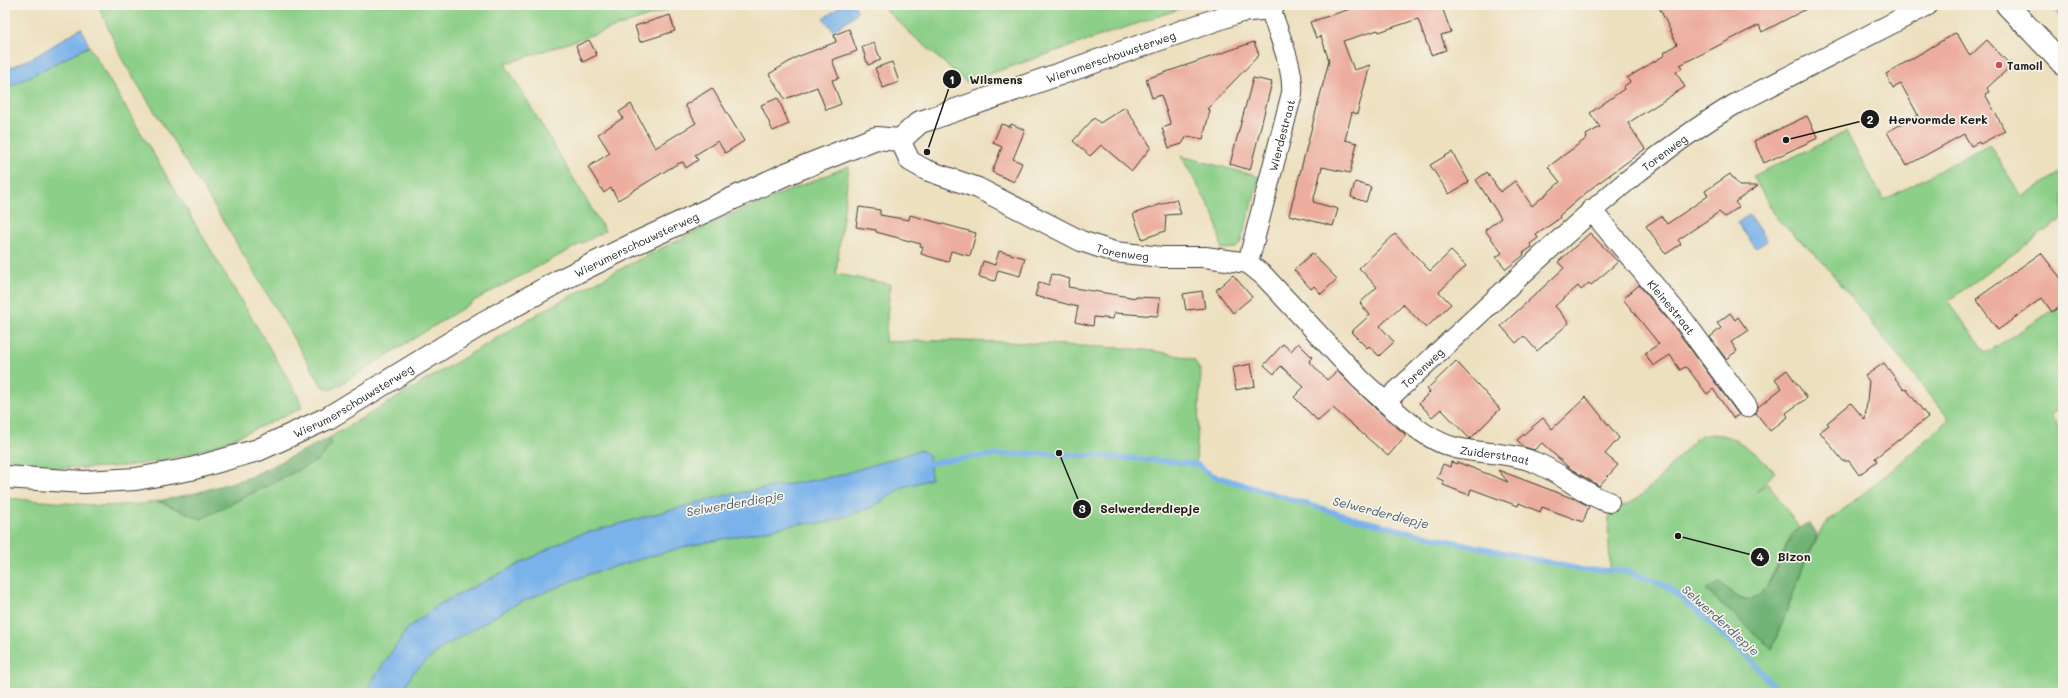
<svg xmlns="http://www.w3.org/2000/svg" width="2068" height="698" font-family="Mali,sans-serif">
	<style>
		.green { fill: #8ccf88; stroke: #547652 }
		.forest { fill: #71b274; stroke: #466748 }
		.water { fill: #7ab3ea; stroke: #4b6883 }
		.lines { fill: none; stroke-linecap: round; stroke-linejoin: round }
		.stream { stroke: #7ab3ea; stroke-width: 5.5 }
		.building { fill: #ecad9e }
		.street-casing { stroke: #3b3934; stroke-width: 22 }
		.secondary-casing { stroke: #3b3934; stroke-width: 24 }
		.primary-casing { stroke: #3b3934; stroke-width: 24 }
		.street { stroke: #fff; stroke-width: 20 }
		.secondary { stroke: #fff; stroke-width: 22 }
		.primary { stroke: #fff; stroke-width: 22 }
		.poi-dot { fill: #d1495b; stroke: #f7f3e8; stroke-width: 1.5 }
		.labels { text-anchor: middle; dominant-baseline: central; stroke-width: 3.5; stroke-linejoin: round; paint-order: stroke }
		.street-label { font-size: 11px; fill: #1c1c1c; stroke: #f7f3e8 }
		.poi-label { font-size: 11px; font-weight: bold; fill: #1c1c1c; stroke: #f7f3e8; text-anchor: start }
		.water-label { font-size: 12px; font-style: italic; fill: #42586e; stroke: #f7f3e8 }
		.leader { fill: none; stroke: #1c1c1c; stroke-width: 1.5 }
		.callout-dot { fill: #1c1c1c; stroke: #f7f3e8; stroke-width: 1.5 }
		.mark-label { font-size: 12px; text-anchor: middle; font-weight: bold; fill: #fff }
		.callout-label { font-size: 12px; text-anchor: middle; font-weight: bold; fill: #1c1c1c; stroke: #f7f3e8; stroke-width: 3.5; stroke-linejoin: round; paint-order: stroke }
	</style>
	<rect width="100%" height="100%" fill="#f7f3e8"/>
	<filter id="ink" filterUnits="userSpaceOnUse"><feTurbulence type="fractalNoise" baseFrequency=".025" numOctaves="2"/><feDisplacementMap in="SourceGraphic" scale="8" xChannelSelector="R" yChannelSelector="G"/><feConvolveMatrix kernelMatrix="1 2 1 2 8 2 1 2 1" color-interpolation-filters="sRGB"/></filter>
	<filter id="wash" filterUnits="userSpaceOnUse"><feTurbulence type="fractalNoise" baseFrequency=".012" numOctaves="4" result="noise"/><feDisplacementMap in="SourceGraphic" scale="16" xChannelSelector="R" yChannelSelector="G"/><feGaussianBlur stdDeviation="0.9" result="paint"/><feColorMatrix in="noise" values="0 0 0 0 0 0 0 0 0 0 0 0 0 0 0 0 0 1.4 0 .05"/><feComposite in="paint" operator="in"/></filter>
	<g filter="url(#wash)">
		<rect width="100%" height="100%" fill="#ede0bf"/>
		<path class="green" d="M 98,5 L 682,5 L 505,64 L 605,231 L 479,298 L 331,390 L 322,386 L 222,219 L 123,61 Z
			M 881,5 L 1191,5 L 966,82 L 910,33 Z
			M 89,46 L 297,394 L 302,408 C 257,428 211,451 163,460 C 112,471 56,469 5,463 L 5,89 Z
			M 1846,132 L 1884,200 L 1989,144 L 2021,197 L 2063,171 L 2063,218 L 1948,301 L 1986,353 L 2063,304 L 2063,408 L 2051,414 L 2063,434 L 2063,693 L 5,693 L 5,498 L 103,506 L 143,504 L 158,501 L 201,519 L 318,460 L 332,444 L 329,438 L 539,313 L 630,264 L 727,216 L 849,166 L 836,274 L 890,284 L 885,342 C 950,339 1015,342 1080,346 C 1118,348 1158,348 1194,360 L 1201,372 L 1196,463 L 1211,475 L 1302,501 L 1356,519 L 1583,570 L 1610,570 C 1611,553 1604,520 1613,506 C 1617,505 1622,506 1626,505 C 1642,500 1682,453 1695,439 C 1725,422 1755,453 1775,472 L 1756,492 L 1768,483 L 1799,528 L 1792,534 L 1765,590 L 1754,600 C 1738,600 1731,593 1720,582 L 1772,649 L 1805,562 L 1824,525 L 1891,471 L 1949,419 L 1822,261 L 1777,219 L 1753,176 Z
			M 1181,156 L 1260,177 L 1240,244 L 1236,248 L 1222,249 L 1215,217 Z"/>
		<path class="forest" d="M 329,438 L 332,444 L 318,460 L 201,519 L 158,501 L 196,493 L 250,477 Z
			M 1810,523 L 1817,536 L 1805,562 L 1772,649 L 1706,590 L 1720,582 C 1725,586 1730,593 1736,596 C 1776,619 1777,528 1810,523 Z"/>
		<path class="water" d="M 842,5 L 854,5 L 858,12 L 834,31 L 823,19 Z
			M 2051,5 L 2061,5 L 2063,7 L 2063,19 Z
			M 81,28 L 89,46 L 5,89 L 5,70 L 38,55 Z
			M 1749,215 L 1767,241 L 1756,248 L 1737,223 Z
			M 921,450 L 929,455 L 931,479 L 901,488 L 875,506 L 826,523 L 798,524 L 683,547 L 589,574 L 514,605 L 442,648 L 414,672 L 401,693 L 364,693 L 407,629 L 438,605 L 574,536 L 726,495 L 837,476 Z"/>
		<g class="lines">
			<path class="stream" d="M 922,465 C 1015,445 1103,456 1196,464 L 1211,475 L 1356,519 L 1414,533 L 1583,570 L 1625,571 L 1649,579 L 1666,586 L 1700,613 L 1758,668 L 1779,693"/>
		</g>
		<g id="blocks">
			<path class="building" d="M 1362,5 L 1451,5 L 1451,7 L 1443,10 L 1451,32 L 1441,35 L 1446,50 L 1431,55 L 1418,19 L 1379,32 L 1378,30 L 1343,41 L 1354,70 L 1370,65 L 1357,114 L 1352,112 L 1345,140 L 1357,143 L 1350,173 L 1322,167 L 1313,202 L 1338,209 L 1333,226 L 1289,215 L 1329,61 L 1321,36 L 1316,38 L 1310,22 Z
				M 1658,5 L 1814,5 L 1762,32 L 1759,25 L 1680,65 L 1682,68 L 1676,72 L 1685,87 L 1628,123 L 1645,149 L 1593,187 L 1559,216 L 1560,218 L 1536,235 L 1538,238 L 1530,244 L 1532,247 L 1523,253 L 1524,255 L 1506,269 L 1496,257 L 1502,253 L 1485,230 L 1501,218 L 1476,180 L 1487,172 L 1500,192 L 1515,181 L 1532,206 L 1560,182 L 1548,167 L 1587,138 L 1586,135 L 1600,127 L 1590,113 L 1624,89 L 1623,87 L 1630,82 L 1627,78 L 1665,55 L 1664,53 L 1677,44 Z
				M 670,15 L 675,31 L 640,42 L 635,26 Z
				M 849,29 L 857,51 L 832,60 L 839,78 L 832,80 L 841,104 L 826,110 L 817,87 L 785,99 L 769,74 L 797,57 L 836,42 L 834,35 Z
				M 1955,33 L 1958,35 L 1970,56 L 1987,40 L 2011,66 L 1987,88 L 1989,92 L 1985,94 L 2005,131 L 1980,144 L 1979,142 L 1971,146 L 1964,134 L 1906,166 L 1887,132 L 1918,115 L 1901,84 L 1893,88 L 1886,74 Z
				M 589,40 L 597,55 L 583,62 L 576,46 Z
				M 1254,42 L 1259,55 L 1207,109 L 1210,110 L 1203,139 L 1187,136 L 1182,144 L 1169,148 L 1162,128 L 1171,125 L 1161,95 L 1152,98 L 1146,79 Z
				M 874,43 L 881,60 L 868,65 L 862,47 Z
				M 892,62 L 899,82 L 883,88 L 875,68 Z
				M 1253,78 L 1272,82 L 1250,170 L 1230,164 Z
				M 712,88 L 744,141 L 725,153 L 718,141 L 695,155 L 698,160 L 686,168 L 683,162 L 677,164 L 618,200 L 611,188 L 604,193 L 588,167 L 610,153 L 598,134 L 623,118 L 619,112 L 631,104 L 655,148 L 696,123 L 685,105 Z
				M 778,98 L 789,124 L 773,131 L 761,105 Z
				M 1125,107 L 1151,147 L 1132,171 L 1101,145 L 1090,156 L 1073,141 L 1094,118 L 1100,123 Z
				M 1807,116 L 1818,138 L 1764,163 L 1754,141 Z
				M 1001,124 L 1010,127 L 1011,124 L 1025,130 L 1013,159 L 1022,163 L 1014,182 L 992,172 L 1002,147 L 993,143 Z
				M 1452,152 L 1469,182 L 1449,194 L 1430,165 Z
				M 1730,174 L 1739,186 L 1758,186 L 1735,202 L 1739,207 L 1725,217 L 1719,212 L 1678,240 L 1681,244 L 1666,254 L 1646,226 L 1661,216 L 1667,224 L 1708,196 L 1705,191 Z
				M 1355,182 L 1371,187 L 1366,202 L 1351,197 Z
				M 1176,199 L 1181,214 L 1166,215 L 1165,231 L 1142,239 L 1133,214 Z
				M 859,207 L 880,210 L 880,215 L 909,220 L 910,215 L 976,233 L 970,256 L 951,251 L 948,262 L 921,254 L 923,247 L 920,246 L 921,244 L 876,232 L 876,230 L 856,227 Z
				M 1590,233 L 1618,262 L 1591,285 L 1589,283 L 1581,290 L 1578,286 L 1555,306 L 1569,323 L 1537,351 L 1524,336 L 1516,343 L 1501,326 L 1564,268 L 1558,262 Z
				M 1395,234 L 1430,271 L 1451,251 L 1466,266 L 1439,292 L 1451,304 L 1426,328 L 1403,304 L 1380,326 L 1394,342 L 1379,356 L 1369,346 L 1367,348 L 1351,332 L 1370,315 L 1360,303 L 1377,287 L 1359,268 Z
				M 999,251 L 1025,258 L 1020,276 L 998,270 L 995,281 L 979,277 L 983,261 L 995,265 Z
				M 1312,253 L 1337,279 L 1321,294 L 1314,286 L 1311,289 L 1294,270 Z
				M 2041,253 L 2063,281 L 2063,304 L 2052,312 L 2042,298 L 1998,330 L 1976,299 Z
				M 1052,274 L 1070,279 L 1068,287 L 1136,298 L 1136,297 L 1160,298 L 1158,316 L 1114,313 L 1113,319 L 1094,317 L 1093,326 L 1075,322 L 1078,307 L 1035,296 L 1039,282 L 1049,285 Z
				M 1233,275 L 1252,297 L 1233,313 L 1216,290 Z
				M 1639,285 L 1675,328 L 1739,415 L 1733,418 L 1713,389 L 1707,394 L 1688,369 L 1685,367 L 1680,370 L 1670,355 L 1653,366 L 1645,353 L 1659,344 L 1623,299 Z
				M 1202,291 L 1205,308 L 1186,310 L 1183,294 Z
				M 1730,313 L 1735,320 L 1738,317 L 1748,331 L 1731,342 L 1737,351 L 1726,359 L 1710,337 L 1721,328 L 1717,323 Z
				M 1298,343 L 1312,357 L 1309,361 L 1327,380 L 1337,371 L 1377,410 L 1406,435 L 1388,456 L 1333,408 L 1318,421 L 1294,397 L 1304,387 L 1281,366 L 1274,374 L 1264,365 L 1283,344 L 1291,351 Z
				M 1456,361 L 1500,409 L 1470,439 L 1441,409 L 1432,417 L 1419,403 L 1430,392 L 1427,389 Z
				M 1884,363 L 1904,390 L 1906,389 L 1928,417 L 1875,458 L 1877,461 L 1859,475 L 1849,461 L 1843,461 L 1820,432 L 1829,425 L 1827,423 L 1851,403 L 1865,420 L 1869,381 L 1865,376 Z
				M 1251,364 L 1255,386 L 1236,390 L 1232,368 Z
				M 1787,370 L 1807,398 L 1786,413 L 1788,417 L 1770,431 L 1756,413 L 1758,407 L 1782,388 L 1775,379 Z
				M 1586,397 L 1619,438 L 1605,454 L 1618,465 L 1599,486 L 1568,467 L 1542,443 L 1534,450 L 1524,447 L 1517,440 L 1543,418 L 1552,429 Z
				M 1451,462 L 1457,464 L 1457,462 L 1508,482 L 1498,470 L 1577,500 L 1589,506 L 1583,522 L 1542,507 L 1540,512 L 1519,503 L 1518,506 L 1471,489 L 1469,495 L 1443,485 L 1444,481 L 1437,478 L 1443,464 L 1450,467 Z"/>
		</g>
	</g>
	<g filter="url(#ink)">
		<use href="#blocks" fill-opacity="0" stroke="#3b3934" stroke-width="1"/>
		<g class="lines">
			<g class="street-casing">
				<g id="street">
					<path id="s1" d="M 900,140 L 910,161 L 926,170 L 978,188 L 1081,241 L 1114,252 L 1162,257 L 1205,257 L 1248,263 L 1264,276 L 1360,379 L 1385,402 C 1430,360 1475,318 1520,276 C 1588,213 1657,150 1737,103 L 1928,5"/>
					<path id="s2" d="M 1591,210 L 1684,321 L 1747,407"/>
					<path id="s3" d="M 1248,263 L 1292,93 C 1294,67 1278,33 1270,8"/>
					<path id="s4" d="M 1385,402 C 1406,420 1428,441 1456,448 C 1482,454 1509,452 1534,462 C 1561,472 1582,494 1609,502"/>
				</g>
			</g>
			<g class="secondary-casing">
				<g id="secondary">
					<path id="s5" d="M 5,477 L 84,482 L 136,479 L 191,469 L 258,450 L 328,418 L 483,323 L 559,281 L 634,244 L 786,174 L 876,138 L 900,140 L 920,122 L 930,119 L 1241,11 L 1270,8 L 1274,5"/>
				</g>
			</g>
			<g class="primary-casing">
				<path id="primary" d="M 2007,5 L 2063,64"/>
			</g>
			<use href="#street" class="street"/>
			<use href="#secondary" class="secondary"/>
			<use href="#primary" class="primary"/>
		</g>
	</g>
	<circle class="poi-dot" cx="1999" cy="65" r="4"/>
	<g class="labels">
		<g class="street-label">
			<text stroke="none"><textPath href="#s5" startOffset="1203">Wierumerschouwsterweg</textPath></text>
			<text stroke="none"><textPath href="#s3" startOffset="132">Wierdestraat</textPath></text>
			<text stroke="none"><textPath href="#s1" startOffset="952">Torenweg</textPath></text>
			<text stroke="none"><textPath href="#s5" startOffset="688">Wierumerschouwsterweg</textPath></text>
			<text stroke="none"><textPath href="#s1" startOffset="256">Torenweg</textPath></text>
			<text stroke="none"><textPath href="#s2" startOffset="126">Kleinestraat</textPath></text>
			<text stroke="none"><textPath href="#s1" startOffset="628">Torenweg</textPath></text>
			<text stroke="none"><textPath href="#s5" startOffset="364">Wierumerschouwsterweg</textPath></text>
			<text stroke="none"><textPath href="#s4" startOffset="125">Zuiderstraat</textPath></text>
		</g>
		<g class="poi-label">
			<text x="2007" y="65">Tamoil</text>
		</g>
		<g class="water-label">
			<text transform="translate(735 503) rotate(-10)">Selwerderdiepje</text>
			<text transform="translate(1381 512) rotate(14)">Selwerderdiepje</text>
			<text transform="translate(1721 620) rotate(42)">Selwerderdiepje</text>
		</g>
	</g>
	<path class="leader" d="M927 152L952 79M1786 140L1870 119M1059 453L1082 509M1678 536L1760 557"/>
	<g class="callout-dot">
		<circle cx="927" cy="152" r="4"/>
		<circle cx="1786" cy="140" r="4"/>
		<circle cx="1059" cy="453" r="4"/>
		<circle cx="1678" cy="536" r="4"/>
		<circle cx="952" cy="79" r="10"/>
		<circle cx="1870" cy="119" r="10"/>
		<circle cx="1082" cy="509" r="10"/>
		<circle cx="1760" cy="557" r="10"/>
	</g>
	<g class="mark-label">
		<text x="952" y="84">1</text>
		<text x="1870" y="124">2</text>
		<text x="1082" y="513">3</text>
		<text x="1760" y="561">4</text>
	</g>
	<g class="callout-label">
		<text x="996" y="84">Wilsmens</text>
		<text x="1938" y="124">Hervormde Kerk</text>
		<text x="1150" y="513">Selwerderdiepje</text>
		<text x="1794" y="561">Bizon</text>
	</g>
	<rect width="2068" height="698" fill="none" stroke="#f7f3e8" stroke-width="20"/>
</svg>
